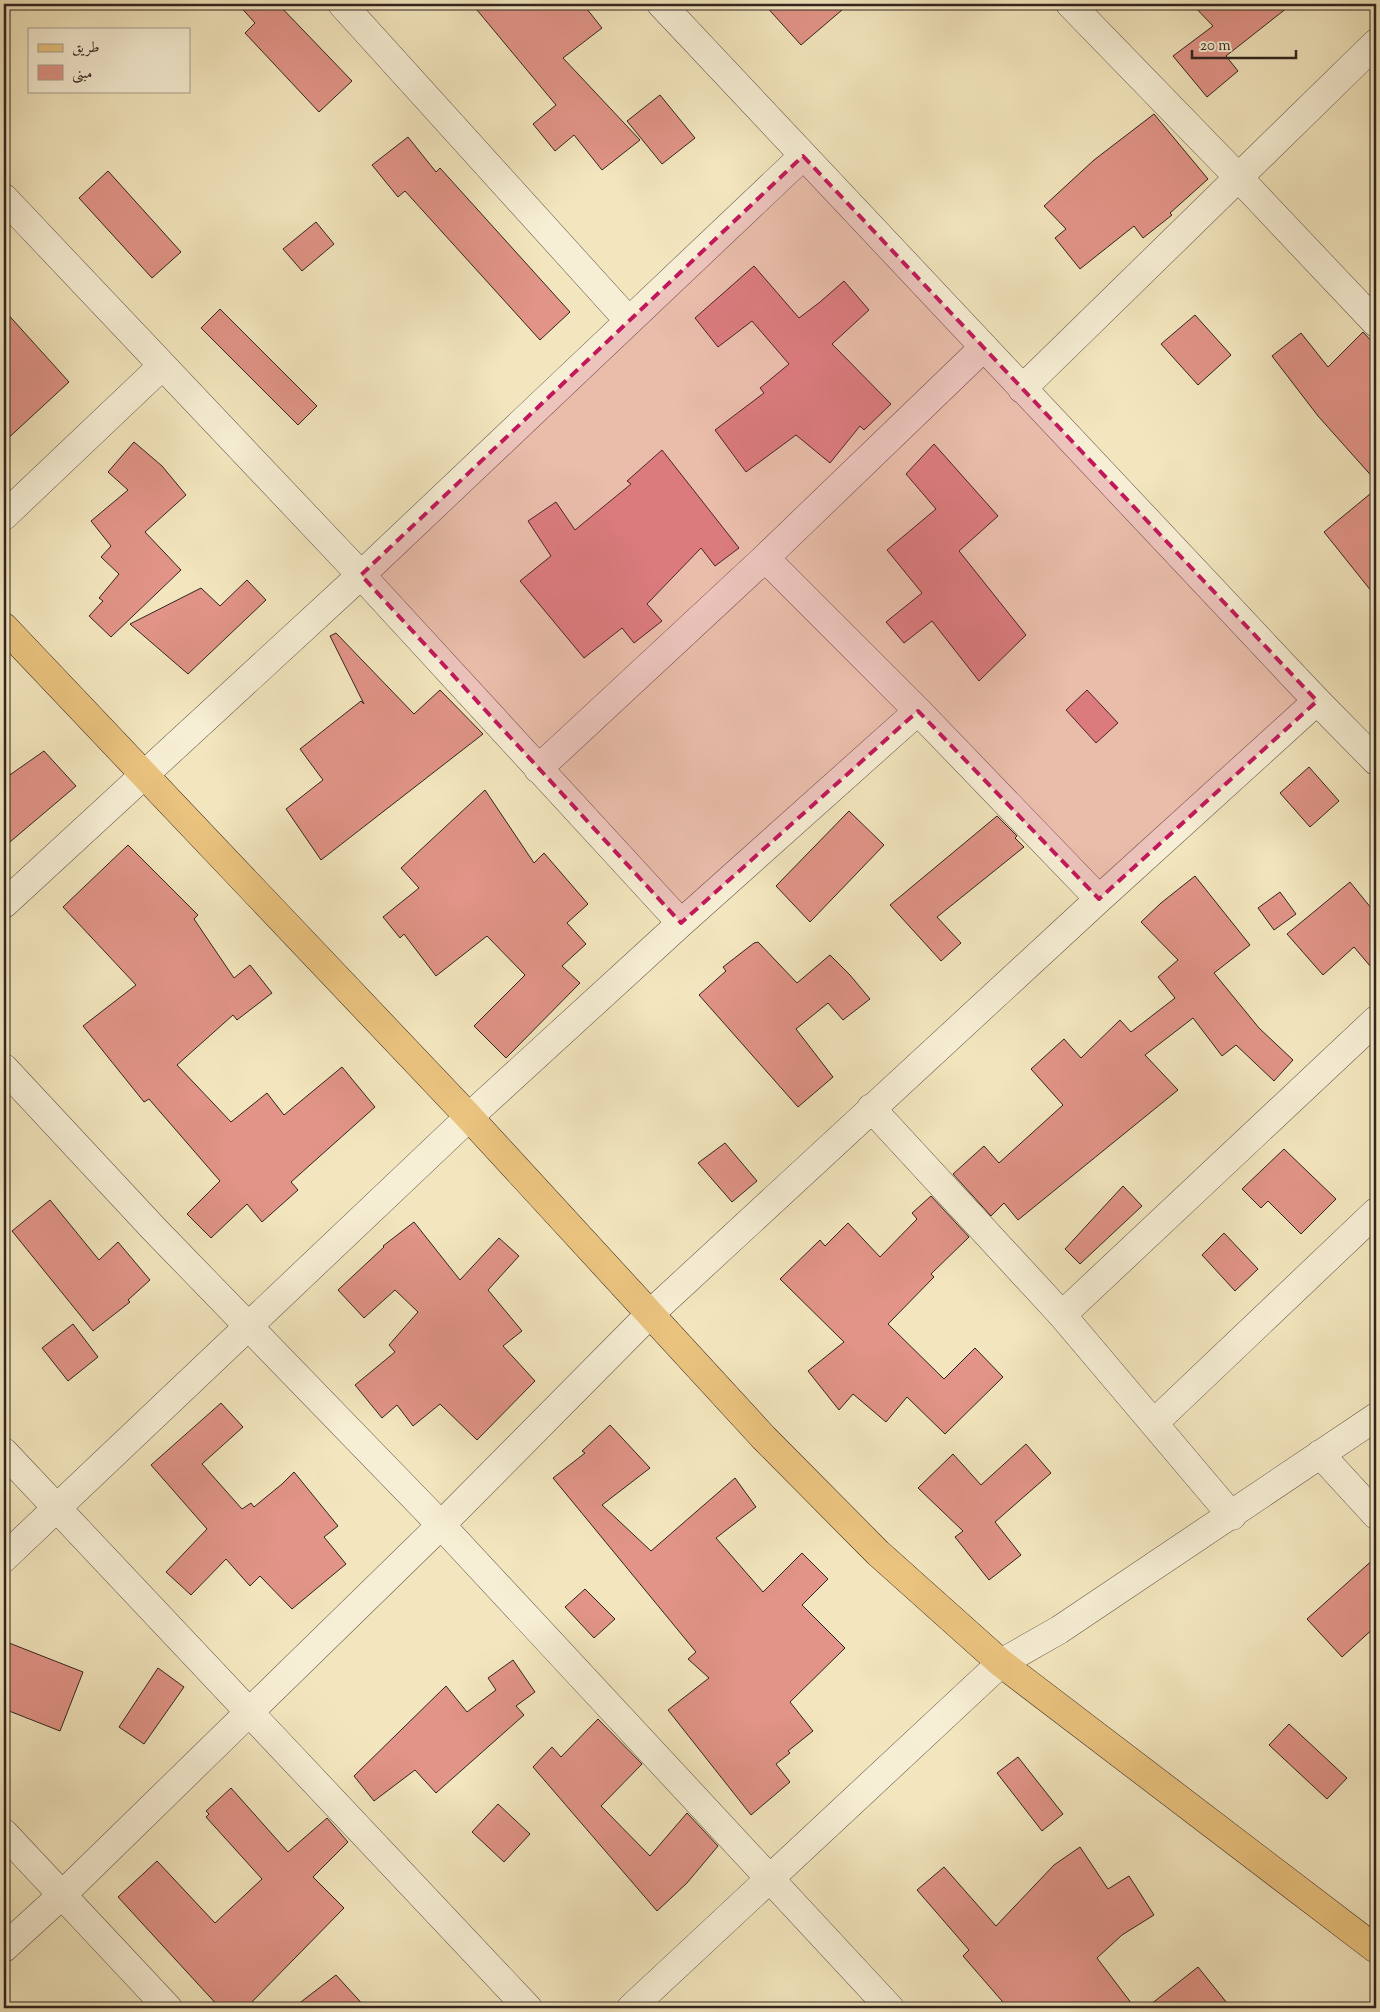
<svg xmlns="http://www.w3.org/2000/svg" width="1380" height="2012" font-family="'Sorts Mill Goudy',Amiri,serif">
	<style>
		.building { fill: #e19487; stroke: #312520 }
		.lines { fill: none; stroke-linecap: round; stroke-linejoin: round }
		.minor-casing { stroke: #625548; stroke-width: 29 }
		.major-casing { stroke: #312520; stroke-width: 29 }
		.minor { stroke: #f7efd5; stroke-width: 28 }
		.major { stroke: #eac37f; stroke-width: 28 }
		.marked { fill: #c2185b; fill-opacity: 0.2; stroke: #c2185b; stroke-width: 4; stroke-dasharray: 10 6; stroke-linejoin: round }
	</style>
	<rect width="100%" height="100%" fill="#f3e6be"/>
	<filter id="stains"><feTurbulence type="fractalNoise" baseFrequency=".004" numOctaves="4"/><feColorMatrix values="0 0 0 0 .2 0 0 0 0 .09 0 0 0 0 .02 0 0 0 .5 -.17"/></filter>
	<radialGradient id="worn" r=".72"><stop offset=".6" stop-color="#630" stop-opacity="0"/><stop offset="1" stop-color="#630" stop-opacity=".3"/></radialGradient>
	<path class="building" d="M 238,4 L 278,4 L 352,81 L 319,112 L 245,33 L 255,23 Z
		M 472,4 L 583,4 L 602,28 L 563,58 L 640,140 L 602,170 L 574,135 L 555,151 L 533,124 L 556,105 Z
		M 764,4 L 849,4 L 801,45 Z
		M 1192,4 L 1292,4 L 1226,56 L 1238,71 L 1207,97 L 1173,56 L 1213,26 Z
		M 660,95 L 695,138 L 662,164 L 627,121 Z
		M 1154,114 L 1208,179 L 1170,213 L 1172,215 L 1143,238 L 1134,226 L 1080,269 L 1055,238 L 1066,229 L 1044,206 L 1094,160 Z
		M 408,137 L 436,172 L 440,168 L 570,312 L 540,340 L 405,191 L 398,197 L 372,165 Z
		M 108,171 L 181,252 L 152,278 L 79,198 Z
		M 316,222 L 334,244 L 302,271 L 283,249 Z
		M 754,266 L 799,318 L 820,302 L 844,281 L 869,310 L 832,344 L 891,404 L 864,430 L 860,426 L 830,463 L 796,435 L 746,472 L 715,430 L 764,393 L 760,388 L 789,364 L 752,321 L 718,347 L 695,318 Z
		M 220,309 L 317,406 L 298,425 L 201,328 Z
		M 4,310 L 69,382 L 4,442 Z
		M 1195,315 L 1231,355 L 1198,385 L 1161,344 Z
		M 1363,332 L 1376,346 L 1376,481 L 1318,416 L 1272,356 L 1301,333 L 1328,367 Z
		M 134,442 L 162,466 L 186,495 L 145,532 L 181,570 L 111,637 L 89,616 L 103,601 L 99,598 L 119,574 L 101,557 L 111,546 L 91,521 L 128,490 L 108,472 Z
		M 934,444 L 998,516 L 959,551 L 1026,635 L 979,681 L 932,621 L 904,643 L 886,622 L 922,593 L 887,550 L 936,509 L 906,474 Z
		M 662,450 L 739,548 L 715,566 L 701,548 L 647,604 L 662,621 L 634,643 L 622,628 L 584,658 L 520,581 L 551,556 L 528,521 L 556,502 L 575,530 L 631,484 L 627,481 Z
		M 1376,489 L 1376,597 L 1324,532 Z
		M 247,580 L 266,600 L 188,674 L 130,624 L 201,588 L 220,606 Z
		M 336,633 L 414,714 L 440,690 L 483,734 L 321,860 L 286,809 L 323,780 L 300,749 L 361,701 L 364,704 L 330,636 Z
		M 1087,690 L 1118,723 L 1096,743 L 1066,710 Z
		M 44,751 L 76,786 L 4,847 L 4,779 Z
		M 1309,767 L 1339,801 L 1310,827 L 1280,793 Z
		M 485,790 L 534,863 L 544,853 L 588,904 L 567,923 L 586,944 L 562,966 L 580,983 L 506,1058 L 474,1026 L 525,975 L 487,936 L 436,976 L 404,934 L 400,938 L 383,917 L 419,888 L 401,868 Z
		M 849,811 L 884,845 L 810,922 L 776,886 Z
		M 997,816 L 1017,836 L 1015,838 L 1024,847 L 937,917 L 961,943 L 941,961 L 890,905 Z
		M 128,845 L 198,915 L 194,919 L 234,978 L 250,965 L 272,993 L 237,1020 L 233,1015 L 177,1065 L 231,1122 L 267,1093 L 284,1115 L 342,1067 L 375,1107 L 291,1182 L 298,1190 L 262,1222 L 247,1204 L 211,1238 L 187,1214 L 220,1181 L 149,1099 L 144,1102 L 83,1026 L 136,985 L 63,907 Z
		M 1195,876 L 1250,945 L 1214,973 L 1259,1028 L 1293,1060 L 1274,1081 L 1236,1045 L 1222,1056 L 1193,1018 L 1145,1055 L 1178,1090 L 1018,1220 L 1004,1203 L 991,1216 L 953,1174 L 984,1146 L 999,1163 L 1063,1105 L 1031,1069 L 1064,1039 L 1081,1058 L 1120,1020 L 1131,1032 L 1175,998 L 1158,977 L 1178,960 L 1141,922 L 1161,903 Z
		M 1350,882 L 1376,914 L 1376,973 L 1354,947 L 1323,975 L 1287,934 Z
		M 1280,892 L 1296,914 L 1274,930 L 1258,908 Z
		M 758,942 L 797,983 L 830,955 L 850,975 L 870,999 L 843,1020 L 828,1003 L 796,1029 L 833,1077 L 798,1107 L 699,995 L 726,971 L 723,967 L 754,943 Z
		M 725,1143 L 757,1181 L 732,1202 L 698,1163 Z
		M 1284,1149 L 1336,1199 L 1301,1234 L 1268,1201 L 1261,1208 L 1242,1189 Z
		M 1123,1186 L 1142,1206 L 1080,1264 L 1065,1249 Z
		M 931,1196 L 969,1237 L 931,1274 L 934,1277 L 888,1324 L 944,1379 L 975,1348 L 1003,1377 L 945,1434 L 907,1397 L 886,1422 L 853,1394 L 839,1410 L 808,1371 L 844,1342 L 780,1279 L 820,1240 L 825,1246 L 848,1223 L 880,1257 L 917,1219 L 912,1213 Z
		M 50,1200 L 99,1260 L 118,1242 L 150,1280 L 128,1300 L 130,1302 L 93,1331 L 12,1231 Z
		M 414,1222 L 460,1280 L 499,1238 L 519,1256 L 488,1290 L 522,1331 L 503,1346 L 535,1381 L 477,1440 L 440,1404 L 413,1426 L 397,1405 L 382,1418 L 355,1385 L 395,1352 L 389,1345 L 418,1312 L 395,1290 L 364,1318 L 338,1290 L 384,1247 L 383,1246 Z
		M 1224,1233 L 1258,1269 L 1235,1291 L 1202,1255 Z
		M 73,1324 L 98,1357 L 68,1381 L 42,1348 Z
		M 221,1403 L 243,1427 L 202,1464 L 242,1509 L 251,1503 L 254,1507 L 282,1484 L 294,1472 L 338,1526 L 324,1537 L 346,1564 L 292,1609 L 260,1576 L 250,1586 L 226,1559 L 191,1595 L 166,1572 L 207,1529 L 151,1465 Z
		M 610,1425 L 650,1468 L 602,1505 L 651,1551 L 735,1478 L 756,1507 L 716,1538 L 763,1592 L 802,1553 L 828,1579 L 802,1605 L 845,1648 L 790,1702 L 813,1731 L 788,1751 L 790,1753 L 776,1764 L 790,1782 L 751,1815 L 668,1710 L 709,1678 L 688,1659 L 696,1652 L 553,1478 L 585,1453 L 582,1451 Z
		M 1026,1444 L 1051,1473 L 995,1522 L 1021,1555 L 989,1580 L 955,1537 L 963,1531 L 918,1488 L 953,1454 L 981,1485 Z
		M 1376,1557 L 1376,1626 L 1342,1657 L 1307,1619 Z
		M 585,1589 L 615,1619 L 594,1638 L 565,1607 Z
		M 4,1641 L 83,1672 L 60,1731 L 4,1709 Z
		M 513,1660 L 535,1692 L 516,1706 L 524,1715 L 436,1793 L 415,1770 L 374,1801 L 354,1776 L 446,1686 L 467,1712 L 496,1690 L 488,1678 Z
		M 158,1668 L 184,1687 L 144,1744 L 119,1727 Z
		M 598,1719 L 642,1764 L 601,1806 L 650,1856 L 687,1813 L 718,1846 L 687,1883 L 657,1911 L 533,1767 L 552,1747 L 561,1757 Z
		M 1289,1724 L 1347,1778 L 1327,1799 L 1269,1745 Z
		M 1018,1757 L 1063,1814 L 1042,1831 L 997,1773 Z
		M 231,1788 L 288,1852 L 327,1818 L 348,1842 L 313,1877 L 344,1908 L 246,2008 L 220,2008 L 118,1897 L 157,1861 L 215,1923 L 262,1879 L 206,1817 L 209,1814 L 206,1811 Z
		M 498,1804 L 530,1834 L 504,1862 L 472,1832 Z
		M 1080,1847 L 1108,1889 L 1129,1876 L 1154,1915 L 1122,1935 L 1097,1958 L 1135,2008 L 1008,2008 L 963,1956 L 969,1950 L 917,1890 L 944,1867 L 996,1926 L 1054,1865 Z
		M 1198,1967 L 1231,2008 L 1146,2008 Z
		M 336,1975 L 366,2008 L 293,2008 Z"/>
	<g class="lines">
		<g class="minor-casing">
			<path id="minor" d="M 342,4 L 629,321
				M 661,4 L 1317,701 L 1376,761
				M 1070,4 L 1238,177 L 1376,323
				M 4,198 L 361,575 L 681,923
				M 1022,389 L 1376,43
				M 4,516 L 162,366
				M 765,558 L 918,711 L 1099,899
				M 538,769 L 765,558 L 984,347
				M 4,904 L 361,575 L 803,156
				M 4,1068 L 154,1229 L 441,1525 L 890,2008
				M 871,1108 L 1062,1315 L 1232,1516
				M 1062,1315 L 1376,1020
				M 1154,1423 L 1376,1212
				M 4,1452 L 528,2008
				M 1320,1454 L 1376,1515
				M 4,1558 L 469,1117 L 681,923 L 918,711
				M 4,1833 L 168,2008
				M 4,1948 L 63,1894 L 441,1525 L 651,1313 L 1099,899 L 1317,701
				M 631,2008 L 1001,1663 L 1059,1630 L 1376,1417"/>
		</g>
		<g class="major-casing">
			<path id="major" d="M 4,627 L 469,1117 L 764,1438 L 878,1553 L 1001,1663 L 1376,1949"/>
		</g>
		<use href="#minor" class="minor"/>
		<use href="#major" class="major"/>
	</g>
	<path class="marked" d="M 803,156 L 1317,701 L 1099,899 L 918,711 L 681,923 L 361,575 Z"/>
	<rect width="1380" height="2012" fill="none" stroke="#f3e6be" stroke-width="20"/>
	<rect x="5" y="5" width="1370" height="2002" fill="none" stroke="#312520" stroke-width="2.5"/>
	<rect x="10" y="10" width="1360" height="1992" fill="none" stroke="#312520"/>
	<rect x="28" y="28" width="162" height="65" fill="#f7efd5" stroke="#a89e8d"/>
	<rect x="38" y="44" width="25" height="8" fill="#eac37f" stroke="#a89e8d"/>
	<text x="72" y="52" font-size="15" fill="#312520">طريق</text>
	<rect x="38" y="65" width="25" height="15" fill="#e19487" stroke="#a89e8d"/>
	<text x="72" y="78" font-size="15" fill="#312520">مبنى</text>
	<path d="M1192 50v8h104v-8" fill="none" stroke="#312520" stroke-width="2.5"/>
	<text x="1200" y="50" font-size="15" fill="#312520" stroke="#f7efd5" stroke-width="4" paint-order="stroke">20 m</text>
	<rect width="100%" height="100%" filter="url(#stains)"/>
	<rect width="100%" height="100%" fill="url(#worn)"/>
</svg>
